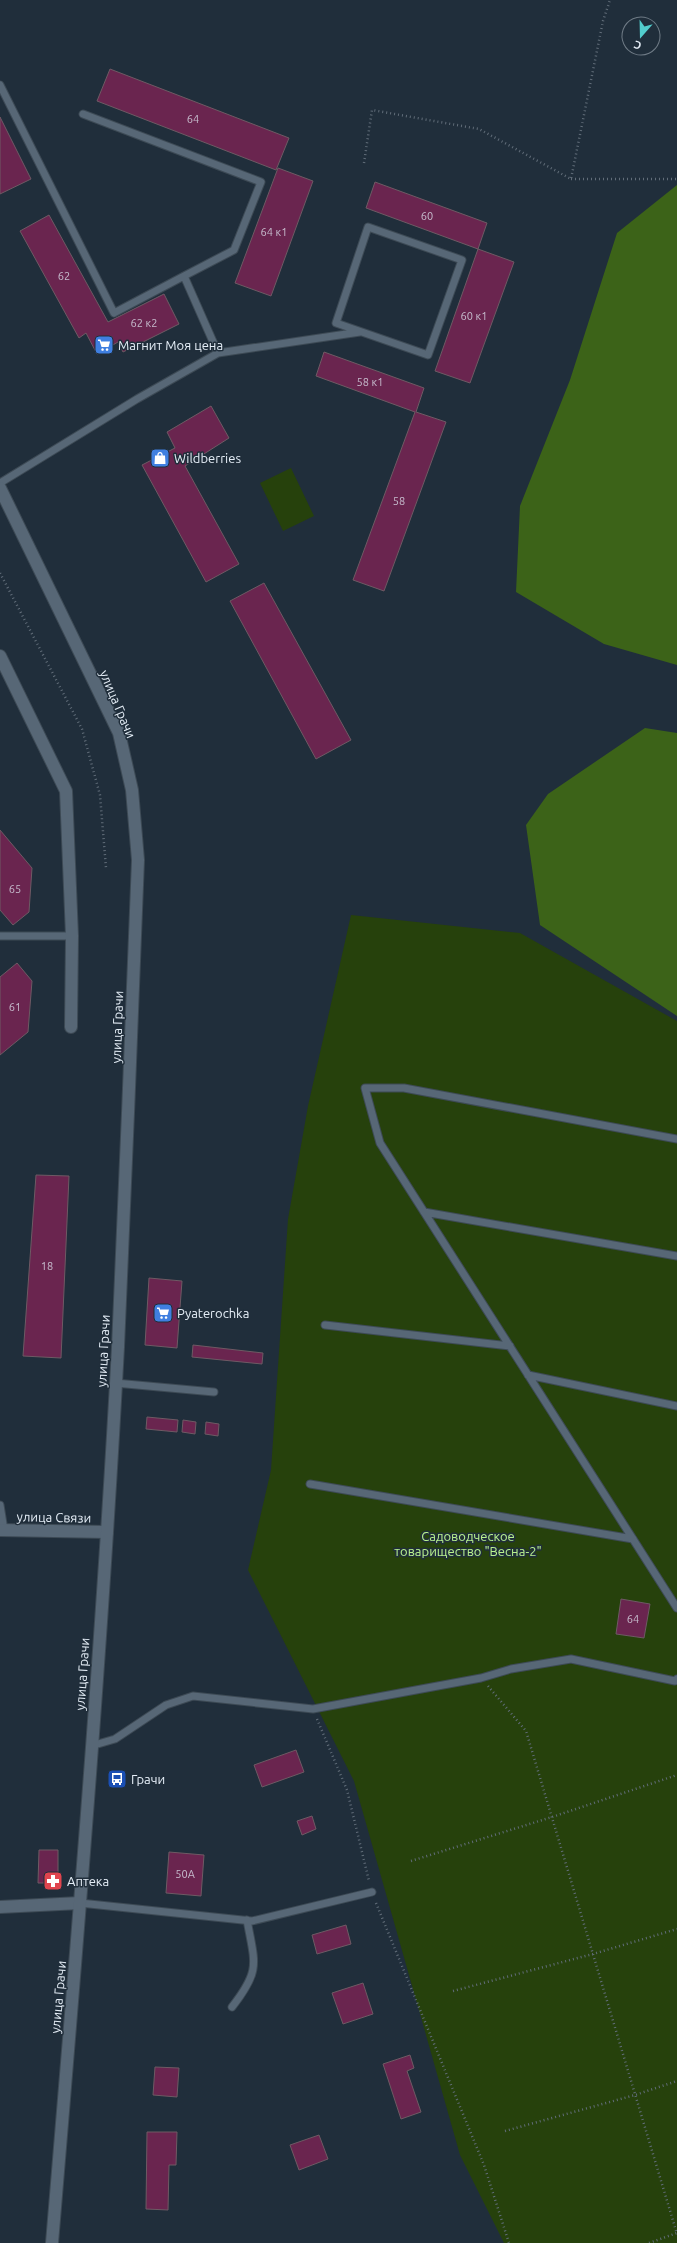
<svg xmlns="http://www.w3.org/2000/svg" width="677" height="2243" font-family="Ubuntu,sans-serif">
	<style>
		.green { fill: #26410c }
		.forest { fill: #3c6318 }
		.building { fill: #6a254f; stroke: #6e5a64 }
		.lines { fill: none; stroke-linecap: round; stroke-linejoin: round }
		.lane-casing { stroke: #3d4a55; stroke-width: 9 }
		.street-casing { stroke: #3d4a55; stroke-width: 14 }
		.secondary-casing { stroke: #3d4a55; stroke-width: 14 }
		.path { stroke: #616d79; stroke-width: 2.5; stroke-dasharray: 1 3; stroke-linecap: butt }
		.lane { stroke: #576776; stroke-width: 7 }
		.street { stroke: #576776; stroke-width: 12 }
		.secondary { stroke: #576776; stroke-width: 12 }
		.labels { text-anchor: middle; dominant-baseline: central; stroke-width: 3; stroke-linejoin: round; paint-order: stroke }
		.number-label { font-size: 11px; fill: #c6bccd }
		.poi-label { font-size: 13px; fill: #e5eef7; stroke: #202e3b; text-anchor: start }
		.street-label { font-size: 13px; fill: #e5eef7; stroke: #202e3b }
		.park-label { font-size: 13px; fill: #b9f28e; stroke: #202e3b }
	</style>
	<rect width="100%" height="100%" fill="#202e3b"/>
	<path class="green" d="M 291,468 L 314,516 L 283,531 L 260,483 Z
		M 351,915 L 520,933 L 677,1021 L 677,2243 L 504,2243 L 460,2155 L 354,1781 L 248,1570 L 271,1470 L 288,1219 L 308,1106 Z"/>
	<path class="forest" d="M 677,185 L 677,665 L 604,644 L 516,592 L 520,506 L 570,380 L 617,233 Z
		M 645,728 L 677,733 L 677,1016 L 540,925 L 526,825 L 548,794 Z"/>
	<path class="building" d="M 110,69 L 289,138 L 276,170 L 97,101 Z
		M 0,117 L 31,179 L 0,194 Z
		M 278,168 L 313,181 L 271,296 L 235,283 Z
		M 375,182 L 487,223 L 478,249 L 366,208 Z
		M 49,215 L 108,322 L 164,294 L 179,324 L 123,352 L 118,342 L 97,354 L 86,333 L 79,338 L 20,231 Z
		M 478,249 L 514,262 L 470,383 L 435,371 Z
		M 324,352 L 424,388 L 416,412 L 446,422 L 384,591 L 353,580 L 415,412 L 316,376 Z
		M 211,406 L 229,438 L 185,466 L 239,564 L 206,582 L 142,465 L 175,448 L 167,432 Z
		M 264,583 L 351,740 L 316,759 L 230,601 Z
		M 0,830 L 32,868 L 29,912 L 13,925 L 0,910 Z
		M 17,963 L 32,981 L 28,1032 L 0,1055 L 0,977 Z
		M 36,1175 L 69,1176 L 61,1358 L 23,1356 Z
		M 149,1278 L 182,1281 L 177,1348 L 145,1345 Z
		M 193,1345 L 263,1353 L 262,1364 L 192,1357 Z
		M 147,1417 L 178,1420 L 177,1432 L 146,1429 Z
		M 183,1420 L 196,1422 L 195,1434 L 182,1432 Z
		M 206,1422 L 219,1424 L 218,1436 L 205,1434 Z
		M 621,1599 L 650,1604 L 644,1638 L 616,1634 Z
		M 296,1750 L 304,1772 L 262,1787 L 254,1765 Z
		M 312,1816 L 316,1829 L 302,1835 L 297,1821 Z
		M 39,1850 L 58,1850 L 58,1883 L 38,1883 Z
		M 169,1852 L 204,1855 L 201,1896 L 166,1893 Z
		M 346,1925 L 351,1944 L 317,1954 L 312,1935 Z
		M 363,1983 L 373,2014 L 343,2024 L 332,1993 Z
		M 410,2055 L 414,2068 L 407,2071 L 421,2112 L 401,2119 L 383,2064 Z
		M 155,2067 L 179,2068 L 177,2097 L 153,2095 Z
		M 147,2132 L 177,2132 L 176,2165 L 169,2165 L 168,2210 L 146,2209 Z
		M 319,2135 L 328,2159 L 299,2170 L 290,2145 Z"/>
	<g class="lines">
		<g class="lane-casing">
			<path id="lane" d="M 0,85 L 114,313 L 184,276 L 218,353 L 137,399 L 0,483
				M 83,114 L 261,182 L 234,250 L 184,276
				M 368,227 L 462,260 L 428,355 L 336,323 Z
				M 218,353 L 360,332
				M 0,936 L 72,936
				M 677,1139 L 404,1088 L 365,1088 L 380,1143 L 677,1608
				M 424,1212 L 677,1256
				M 325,1325 L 510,1346
				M 528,1375 L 677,1406
				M 115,1383 L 214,1392
				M 310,1484 L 633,1539
				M 0,1505 L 4,1530
				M 91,1746 L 115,1739 L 166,1705 L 193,1696 L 313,1709 L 481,1678 L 511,1669 L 571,1659 L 675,1681 L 677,1679
				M 80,1903 L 252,1921 L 372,1892
				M 232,2007 C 261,1970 255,1964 247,1920"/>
		</g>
		<g class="street-casing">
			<path id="street" d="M 0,656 L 66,791 L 72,936 L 71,1027
				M 0,1530 L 107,1532
				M 0,1907 L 80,1903"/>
		</g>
		<g class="secondary-casing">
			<path id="secondary" d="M 0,488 L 119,733 L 132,790 L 138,860 C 131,1022 126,1185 118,1347 C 102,1646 77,1945 52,2243"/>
		</g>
		<path class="path" d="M 364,163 L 372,110 L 479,129 L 571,179 L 603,21 L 610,0
			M 571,179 L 677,179
			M 0,573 L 82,729 L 100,795 L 106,868
			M 488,1686 L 526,1731 L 677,2234
			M 317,1719 L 347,1790 L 369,1881
			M 411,1861 L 552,1817 L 677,1775
			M 376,1903 L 484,2165 L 509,2243
			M 453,1991 L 593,1954 L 677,1929
			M 505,2131 L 635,2095 L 677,2081
			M 649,2243 L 677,2233"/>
		<use href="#lane" class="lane"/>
		<use href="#street" class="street"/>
		<use href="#secondary" class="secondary"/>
	</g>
	<defs>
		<g id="supermarket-square" transform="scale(1)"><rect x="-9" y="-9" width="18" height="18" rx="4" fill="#3f7fe0" stroke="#202e3b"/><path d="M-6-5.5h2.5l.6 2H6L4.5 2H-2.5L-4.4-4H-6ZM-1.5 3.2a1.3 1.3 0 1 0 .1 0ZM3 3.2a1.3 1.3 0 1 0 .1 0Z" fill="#fff"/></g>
		<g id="shop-square" transform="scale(1)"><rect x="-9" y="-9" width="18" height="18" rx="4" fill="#3f7fe0" stroke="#202e3b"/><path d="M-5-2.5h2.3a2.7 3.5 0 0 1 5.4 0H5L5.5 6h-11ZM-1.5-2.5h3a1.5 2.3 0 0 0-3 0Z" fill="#fff"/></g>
		<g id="bus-square" transform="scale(1)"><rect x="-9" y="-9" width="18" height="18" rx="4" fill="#1a4fb4" stroke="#202e3b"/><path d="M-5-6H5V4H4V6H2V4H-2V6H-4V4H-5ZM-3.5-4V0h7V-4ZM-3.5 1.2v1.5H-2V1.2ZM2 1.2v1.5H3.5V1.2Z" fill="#fff"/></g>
		<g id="pharmacy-square" transform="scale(1)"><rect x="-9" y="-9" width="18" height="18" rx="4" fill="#e0444e" stroke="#202e3b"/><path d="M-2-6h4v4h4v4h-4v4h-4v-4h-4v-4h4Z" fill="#fff"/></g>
	</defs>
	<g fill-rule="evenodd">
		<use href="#supermarket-square" x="104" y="345"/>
		<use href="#shop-square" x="160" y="458"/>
		<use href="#supermarket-square" x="163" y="1313"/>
		<use href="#bus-square" x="117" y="1779"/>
		<use href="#pharmacy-square" x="53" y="1881"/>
	</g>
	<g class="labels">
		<g class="number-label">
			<text x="193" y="119">64</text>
			<text x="427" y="216">60</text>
			<text x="274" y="232">64 к1</text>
			<text x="64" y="276">62</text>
			<text x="474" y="316">60 к1</text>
			<text x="144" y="323">62 к2</text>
			<text x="370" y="382">58 к1</text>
			<text x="399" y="501">58</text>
			<text x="15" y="889">65</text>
			<text x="15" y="1007">61</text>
			<text x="47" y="1266">18</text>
			<text x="633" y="1619">64</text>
			<text x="185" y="1874">50А</text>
		</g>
		<g class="poi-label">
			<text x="118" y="345">Магнит Моя цена</text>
			<text x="174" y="458">Wildberries</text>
			<text x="177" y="1313">Pyaterochka</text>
			<text x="131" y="1779">Грачи</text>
			<text x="67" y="1881">Аптека</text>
		</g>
		<g class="street-label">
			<text transform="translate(118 704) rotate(67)">улица Грачи</text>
			<text transform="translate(117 1027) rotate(-88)">улица Грачи</text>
			<text transform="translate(103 1351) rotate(-87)">улица Грачи</text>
			<text transform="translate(54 1517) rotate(1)">улица Связи</text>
			<text transform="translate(82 1674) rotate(-86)">улица Грачи</text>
			<text transform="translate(58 1997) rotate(-85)">улица Грачи</text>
		</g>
		<g class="park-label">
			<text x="468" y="1536">Садоводческое<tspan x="468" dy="15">товарищество "Весна-2"</tspan></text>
		</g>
	</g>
	<g transform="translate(641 36) rotate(200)"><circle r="19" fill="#202e3b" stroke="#6f7b86"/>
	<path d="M0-3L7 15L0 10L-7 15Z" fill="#52cdcd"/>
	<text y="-6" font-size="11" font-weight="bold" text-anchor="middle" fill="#e5eef7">С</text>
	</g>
</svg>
